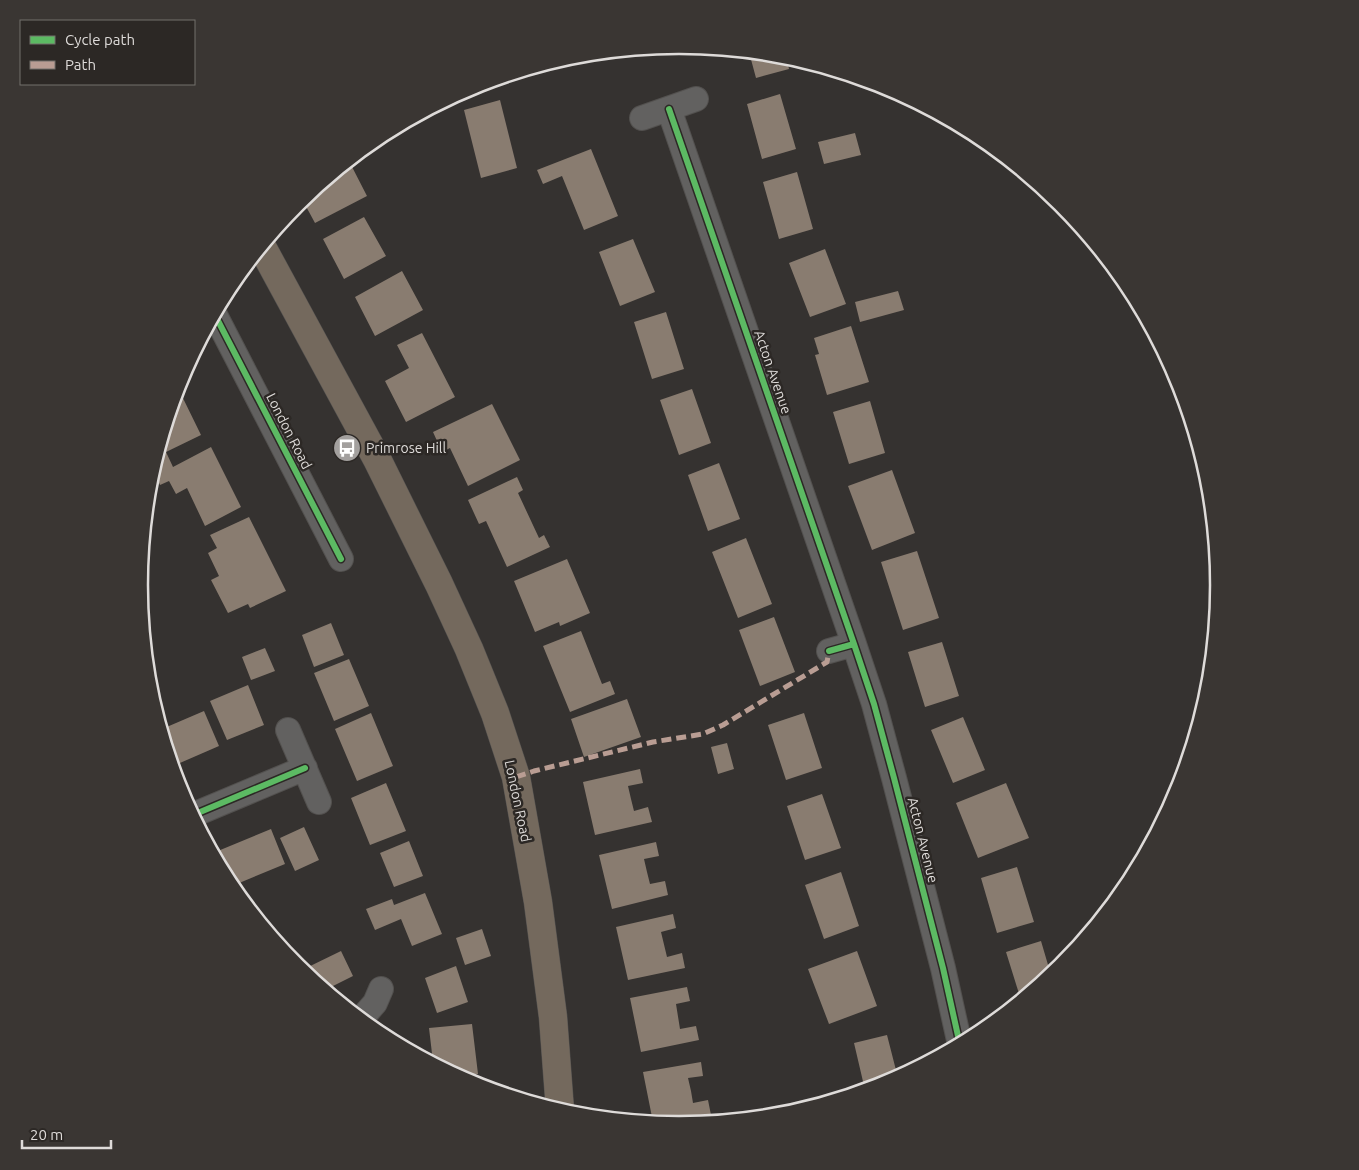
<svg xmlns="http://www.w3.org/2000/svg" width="1359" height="1170" font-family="Ubuntu,sans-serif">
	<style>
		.building { fill: #897c70 }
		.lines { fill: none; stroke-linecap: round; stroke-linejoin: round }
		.minor-casing { stroke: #53514f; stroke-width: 26 }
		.trunk-casing { stroke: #53514f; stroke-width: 29 }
		.minor { stroke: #626160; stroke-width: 24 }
		.trunk { stroke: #74695d; stroke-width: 28 }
		.quiet { stroke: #b99d93; stroke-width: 5; stroke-dasharray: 10 5; stroke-linecap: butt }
		.cycleway-casing { stroke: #2c2825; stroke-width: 9 }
		.cycleway { stroke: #5cba63; stroke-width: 6 }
		.labels { text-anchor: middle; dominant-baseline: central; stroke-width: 5; stroke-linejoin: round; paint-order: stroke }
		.street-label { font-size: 14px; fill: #dedbd9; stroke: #2c2825 }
		.poi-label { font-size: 14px; fill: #dedbd9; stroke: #2c2825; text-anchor: start }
		.rim { fill: none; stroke: #dedbd9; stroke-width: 2.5 }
	</style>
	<rect width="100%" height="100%" fill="#353230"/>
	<path class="building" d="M 749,52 L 786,56 L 789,69 L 756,78 Z
		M 780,94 L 796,149 L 762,159 L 747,104 Z
		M 500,100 L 517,168 L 481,178 L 464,110 Z
		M 855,133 L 861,155 L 824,164 L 818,142 Z
		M 591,149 L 618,216 L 584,230 L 562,176 L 543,184 L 537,170 Z
		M 349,161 L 367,196 L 315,223 L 302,199 Z
		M 797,172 L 813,229 L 779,239 L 763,182 Z
		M 364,217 L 386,256 L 344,279 L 323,239 Z
		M 633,239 L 655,292 L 620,306 L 599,252 Z
		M 825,249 L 846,304 L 810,317 L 789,263 Z
		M 402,271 L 423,310 L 375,336 L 355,297 Z
		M 898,291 L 904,310 L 860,322 L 855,302 Z
		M 666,312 L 684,369 L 652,379 L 634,322 Z
		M 851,326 L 869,382 L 827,395 L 815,355 L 819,354 L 814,338 Z
		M 422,333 L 455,397 L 406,422 L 385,381 L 409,368 L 397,345 Z
		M 178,388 L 201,435 L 166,452 L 173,467 L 211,447 L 241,507 L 205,526 L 187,488 L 176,494 L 169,481 L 160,485 L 153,470 Z
		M 692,389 L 711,443 L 679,455 L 660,400 Z
		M 870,401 L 885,453 L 849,464 L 833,412 Z
		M 492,404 L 520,460 L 468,486 L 450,448 L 442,452 L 433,432 Z
		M 719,463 L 740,519 L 708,531 L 688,475 Z
		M 892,470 L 915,533 L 872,550 L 848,486 Z
		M 517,477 L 523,490 L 518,493 L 539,538 L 544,535 L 550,547 L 507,567 L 486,521 L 479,524 L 468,500 Z
		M 249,517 L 286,591 L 250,608 L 248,604 L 228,613 L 211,580 L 219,576 L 208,553 L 217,548 L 210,535 Z
		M 746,538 L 772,604 L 738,618 L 712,552 Z
		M 917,551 L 939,618 L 903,630 L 881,562 Z
		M 567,559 L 590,613 L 560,626 L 559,622 L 535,632 L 514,581 Z
		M 774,617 L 795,672 L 760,686 L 739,630 Z
		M 331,623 L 344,655 L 314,667 L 302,635 Z
		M 581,631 L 602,684 L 610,681 L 615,694 L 570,712 L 543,646 Z
		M 942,642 L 959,696 L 925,707 L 908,652 Z
		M 265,648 L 275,671 L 251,680 L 242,657 Z
		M 349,659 L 369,706 L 334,721 L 314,673 Z
		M 248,685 L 264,725 L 227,740 L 210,701 Z
		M 627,699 L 641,737 L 584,757 L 571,719 Z
		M 204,711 L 219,746 L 173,766 L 162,729 Z
		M 371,713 L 393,766 L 357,781 L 335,729 Z
		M 804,713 L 822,768 L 786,780 L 768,725 Z
		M 963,717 L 985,770 L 953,783 L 931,730 Z
		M 727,743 L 734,769 L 718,774 L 711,747 Z
		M 640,769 L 643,783 L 628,786 L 631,799 L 634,811 L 648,807 L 652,822 L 595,835 L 583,782 Z
		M 386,783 L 406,831 L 370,845 L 351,798 Z
		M 1006,783 L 1029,838 L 978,858 L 956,803 Z
		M 822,794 L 841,848 L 805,860 L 787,806 Z
		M 304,827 L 319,860 L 295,871 L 280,838 Z
		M 271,829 L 285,864 L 232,886 L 213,853 Z
		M 409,841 L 423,876 L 394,887 L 380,853 Z
		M 656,842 L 659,856 L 644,859 L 647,872 L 650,884 L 665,881 L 668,895 L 612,909 L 599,855 Z
		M 1017,867 L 1034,922 L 997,933 L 981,878 Z
		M 841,872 L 859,926 L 824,939 L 805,885 Z
		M 425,893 L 442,934 L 412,946 L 401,919 L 375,930 L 366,909 L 392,899 L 394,905 Z
		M 673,914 L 676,928 L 661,932 L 667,957 L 682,953 L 685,968 L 628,980 L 616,927 Z
		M 482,929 L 491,956 L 465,965 L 456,938 Z
		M 1041,941 L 1051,975 L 1021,1000 L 1006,952 Z
		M 341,951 L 353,976 L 325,990 L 302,970 Z
		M 857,951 L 877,1006 L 829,1024 L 808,969 Z
		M 456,966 L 468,1002 L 437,1013 L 425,978 Z
		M 687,987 L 690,1001 L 676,1004 L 680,1029 L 696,1026 L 699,1040 L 641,1052 L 630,998 Z
		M 472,1024 L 478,1074 L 459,1076 L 433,1062 L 429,1028 Z
		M 887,1035 L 898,1078 L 886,1084 L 865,1090 L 854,1043 Z
		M 701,1062 L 703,1076 L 688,1078 L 691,1091 L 693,1103 L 708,1100 L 711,1115 L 665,1124 L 653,1122 L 643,1072 Z"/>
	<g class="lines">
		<g class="minor-casing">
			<path id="minor" d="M 669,109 L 854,644 L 829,651
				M 642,118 L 696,99
				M 215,315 L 341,559
				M 854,644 L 874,704 L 894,778 L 943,968 L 960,1045
				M 288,730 L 319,802
				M 193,815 L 305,768
				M 361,1019 L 375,1003 L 381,989"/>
		</g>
		<g class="trunk-casing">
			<path id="trunk" d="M 262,247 L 377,459 L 439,584 L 469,649 L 495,713 L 516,777 L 538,902 L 553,1017 L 560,1110"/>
		</g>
		<use href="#minor" class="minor"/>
		<use href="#trunk" class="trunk"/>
		<path class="quiet" d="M 516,777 L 534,771 L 653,742 L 703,734 L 723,725 L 827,662 L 829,651"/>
		<g class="cycleway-casing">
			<path id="cycleway" d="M 669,109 L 854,644 L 829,651
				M 215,315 L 341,559
				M 854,644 L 874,704 L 894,778 L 943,968 L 960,1045
				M 193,815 L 305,768"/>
		</g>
		<use href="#cycleway" class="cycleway"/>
	</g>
	<defs>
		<g id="bus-disc" transform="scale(1.4375)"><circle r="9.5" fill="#a3a09e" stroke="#2c2825"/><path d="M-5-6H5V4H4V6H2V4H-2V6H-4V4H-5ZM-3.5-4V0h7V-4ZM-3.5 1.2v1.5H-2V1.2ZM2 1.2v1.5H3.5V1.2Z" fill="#fff"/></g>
	</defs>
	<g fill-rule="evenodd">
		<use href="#bus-disc" x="347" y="448"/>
	</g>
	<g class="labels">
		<g class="street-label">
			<text transform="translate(773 372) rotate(71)">Acton Avenue</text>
			<text transform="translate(289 431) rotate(63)">London Road</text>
			<text transform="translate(518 801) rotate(78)">London Road</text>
			<text transform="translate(923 840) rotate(76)">Acton Avenue</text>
		</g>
		<g class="poi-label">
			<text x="366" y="448">Primrose Hill</text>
		</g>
	</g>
	<path d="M0 0H1359V1170H0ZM148 585a531 531 0 1 1 1062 0a531 531 0 1 1-1062 0Z" fill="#3a3633" fill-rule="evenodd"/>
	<path class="rim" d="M148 585a531 531 0 1 1 1062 0a531 531 0 1 1-1062 0Z"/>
	<rect x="20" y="20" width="175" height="65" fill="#2c2825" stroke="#73706d"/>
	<rect x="30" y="36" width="25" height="8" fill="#5cba63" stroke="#73706d"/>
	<text x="65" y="45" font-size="15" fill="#dedbd9">Cycle path</text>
	<rect x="30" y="61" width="25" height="8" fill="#b99d93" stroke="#73706d"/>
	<text x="65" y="70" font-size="15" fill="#dedbd9">Path</text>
	<path d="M22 1140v8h89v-8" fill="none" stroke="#dedbd9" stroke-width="2.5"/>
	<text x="30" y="1140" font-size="15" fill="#dedbd9" stroke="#2c2825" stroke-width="4" paint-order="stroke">20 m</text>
</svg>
